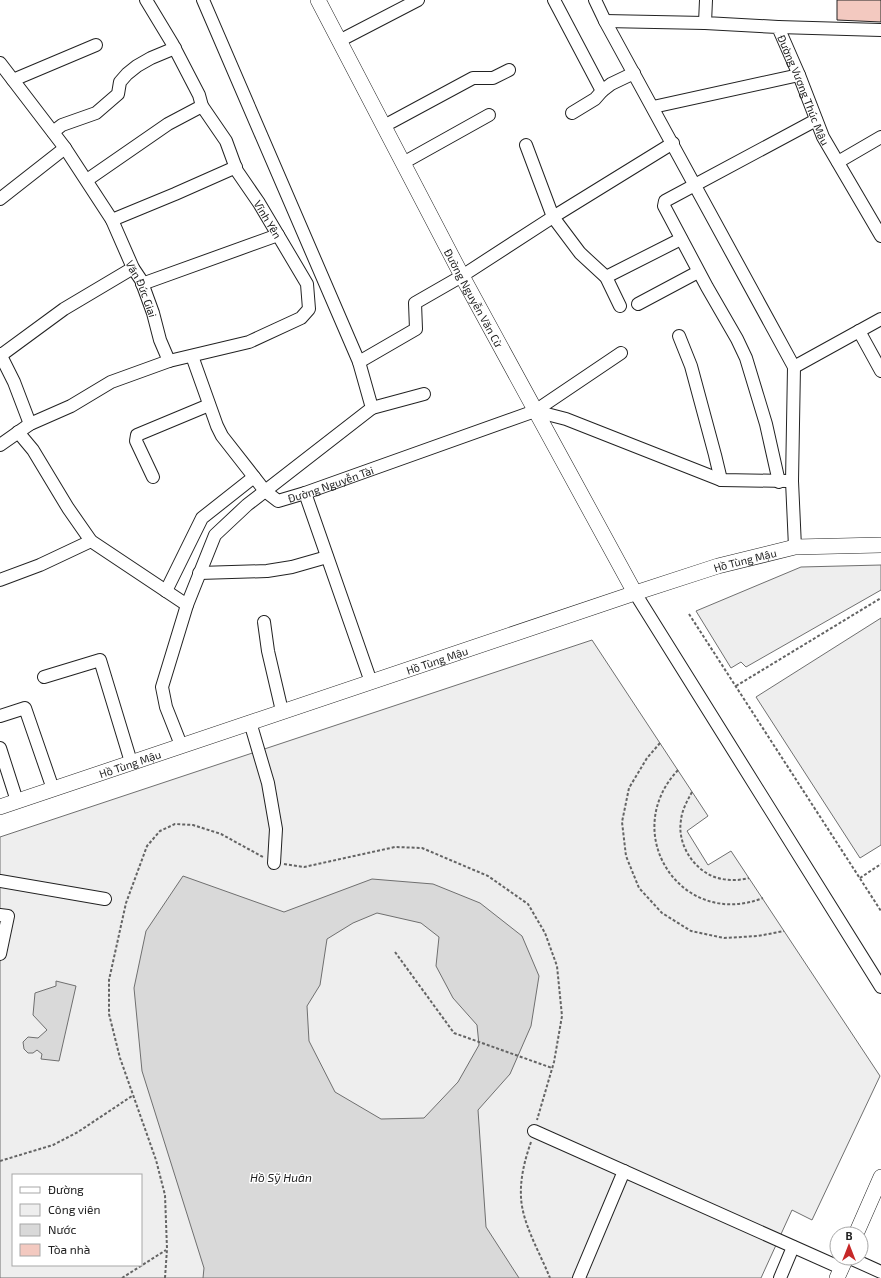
<svg xmlns="http://www.w3.org/2000/svg" width="881" height="1278" font-family="'Exo 2',sans-serif">
	<style>
		.green { fill: #eee; stroke: #6f6f6f; fill-rule: evenodd }
		.water { fill: #d9d9d9; stroke: #6f6f6f; fill-rule: evenodd }
		.building { fill: #f3c9c0; stroke: #222 }
		.lines { fill: none; stroke-linecap: round; stroke-linejoin: round }
		.minor-casing { stroke: #222; stroke-width: 14 }
		.major-casing { stroke: #222; stroke-width: 16 }
		.path { stroke: #646464; stroke-width: 2; stroke-dasharray: 3 2; stroke-linecap: butt }
		.minor { stroke: #fff; stroke-width: 12 }
		.major { stroke: #fff; stroke-width: 15 }
		.labels { text-anchor: middle; dominant-baseline: central; stroke-width: 3; stroke-linejoin: round; paint-order: stroke }
		.street-label { font-size: 11px; fill: #222; stroke: #fff }
		.water-label { font-size: 12px; font-style: italic; fill: #222; stroke: #fff }
	</style>
	<rect width="100%" height="100%" fill="#fff"/>
	<path class="green" d="M 881,565 L 881,590 L 746,667 L 741,662 L 731,668 L 696,611 L 801,567 Z
		M 881,618 L 881,845 L 860,858 L 756,697 Z
		M 592,640 L 708,816 L 687,831 L 708,865 L 731,851 L 880,1076 L 812,1220 L 792,1210 L 761,1278 L 0,1278 L 0,837 ZM 13,1175 L 141,1175 L 141,1265 L 13,1265 Z"/>
	<path class="water" d="M 183,876 L 284,912 L 372,879 L 433,884 L 480,903 L 522,936 L 539,976 L 531,1026 L 510,1074 L 478,1110 L 486,1227 L 519,1278 L 203,1278 L 204,1268 L 142,1071 L 134,988 L 146,931 ZM 377,913 L 421,923 L 439,937 L 436,966 L 453,998 L 477,1025 L 479,1045 L 458,1082 L 424,1118 L 381,1119 L 335,1092 L 309,1041 L 307,1006 L 320,985 L 327,939 L 353,923 Z
		M 56,981 L 76,986 L 59,1061 L 41,1059 L 42,1054 L 37,1050 L 33,1053 L 28,1053 L 24,1049 L 23,1042 L 28,1037 L 38,1038 L 47,1030 L 33,1015 L 35,993 L 56,986 Z"/>
	<path class="building" d="M 837,0 L 881,0 L 881,22 L 837,20 Z"/>
	<g class="lines">
		<g class="minor-casing">
			<g id="minor">
				<path id="s1" d="M 146,0 L 172,43 L 199,95 L 202,106 L 226,141 L 237,171 L 259,203 L 307,284 L 309,309 L 301,318 L 249,342 L 169,361"/>
				<path d="M 554,0 L 602,91 L 611,84 L 634,73"/>
				<path d="M 595,0 L 605,21 L 794,367 L 792,481 L 795,547"/>
				<path id="s2" d="M 706,0 L 705,23 L 778,27 L 799,75 L 823,137 L 881,236"/>
				<path d="M 605,21 L 705,23"/>
				<path d="M 778,27 L 881,30"/>
				<path d="M 339,41 L 418,0"/>
				<path id="s3" d="M 0,63 L 65,148 L 112,220 L 133,268 L 141,280 L 153,313 L 160,340 L 169,361 L 111,382 L 71,406 L 30,424 L 0,445"/>
				<path d="M 13,80 L 96,45"/>
				<path d="M 653,107 L 799,75"/>
				<path d="M 572,113 L 595,99 L 602,91"/>
				<path d="M 384,126 L 473,78 L 493,78 L 509,70"/>
				<path d="M 53,132 L 62,125 L 96,113 L 118,94 L 120,82 L 127,74 L 137,66 L 151,58 L 175,48"/>
				<path d="M 526,145 L 553,217 L 580,253 L 606,277 L 620,306"/>
				<path d="M 838,162 L 881,137"/>
				<path d="M 403,163 L 489,115"/>
				<path d="M 87,180 L 168,124 L 202,106"/>
				<path d="M 0,199 L 65,148"/>
				<path d="M 112,220 L 175,194 L 236,167"/>
				<path d="M 606,277 L 681,239"/>
				<path d="M 142,284 L 278,235"/>
				<path d="M 638,304 L 698,272"/>
				<path d="M 859,331 L 881,371"/>
				<path d="M 679,336 L 691,366 L 715,455 L 721,480"/>
				<path d="M 0,354 L 14,382 L 30,424"/>
				<path d="M 0,356 L 64,309 L 133,268"/>
				<path id="s4" d="M 192,356 L 217,426 L 222,436 L 265,491 L 278,501 L 305,493 L 535,411 L 621,353"/>
				<path d="M 359,362 L 416,329 L 415,303 L 462,276 L 553,217 L 673,143"/>
				<path d="M 794,367 L 881,319"/>
				<path d="M 372,408 L 424,394"/>
				<path d="M 535,411 L 566,419 L 721,480 L 787,481"/>
				<path d="M 18,432 L 33,450 L 68,508 L 91,541 L 187,605"/>
				<path d="M 153,477 L 136,441 L 137,435 L 209,405"/>
				<path d="M 779,482 L 766,424 L 746,358 L 737,339 L 707,287 L 664,206 L 665,201 L 816,120"/>
				<path d="M 305,493 L 371,682"/>
				<path d="M 199,573 L 267,571 L 292,567 L 327,557"/>
				<path d="M 0,580 L 40,565 L 91,541"/>
				<path d="M 166,591 L 202,518 L 254,477"/>
				<path d="M 635,593 L 881,987"/>
				<path d="M 264,622 L 268,651 L 282,711"/>
				<path d="M 44,677 L 100,660 L 131,762"/>
				<path d="M 0,716 L 25,708 L 53,789"/>
				<path d="M 250,722 L 268,783 L 276,829 L 274,863"/>
				<path d="M 181,745 L 166,707 L 162,687 L 187,605 L 215,535 L 247,505 L 372,408 L 359,362 L 203,0"/>
				<path d="M 0,748 L 17,801"/>
				<path d="M 0,881 L 105,899"/>
				<path d="M 0,915 L 8,916 L 0,954"/>
				<path d="M 534,1131 L 841,1268"/>
				<path d="M 850,1258 L 881,1272"/>
				<path d="M 579,1278 L 624,1171"/>
				<path d="M 780,1278 L 793,1247"/>
			</g>
		</g>
		<g class="major-casing">
			<g id="major">
				<path id="s5" d="M 318,0 L 462,276 L 635,593"/>
				<path id="s6" d="M 0,807 L 635,593 L 718,566 L 795,547 L 881,545"/>
				<path d="M 856,1234 L 881,1177"/>
				<path d="M 837,1278 L 846,1258"/>
			</g>
		</g>
		<path class="path" d="M 689,614 L 881,911
			M 736,686 L 881,598
			M 660,743 L 647,758 L 629,788 L 622,822 L 626,856 L 639,888 L 662,913 L 691,931 L 724,938 L 758,936 L 784,931
			M 678,770 C 618,834 682,930 763,898
			M 692,792 C 687,801 682,810 681,820 C 677,843 692,867 712,876 C 724,881 738,881 749,878
			M 284,864 L 304,867 L 395,847 L 422,848 L 488,876 L 528,904 L 545,933 L 557,966 L 562,1016 L 554,1062 L 537,1120
			M 860,878 L 881,864
			M 395,952 L 454,1033 L 552,1068
			M 531,1142 C 525,1159 520,1178 521,1197 C 522,1223 540,1253 550,1278
			M 0,1161 L 53,1145 L 78,1132 L 132,1096
			M 122,1278 L 166,1250
			M 165,1278 L 167,1249 L 165,1195 L 156,1160 L 120,1058 L 109,1014 L 109,980 L 126,903 L 147,846 L 160,831 L 175,824 L 193,825 L 221,834 L 263,857"/>
		<use href="#minor" class="minor"/>
		<use href="#major" class="major"/>
	</g>
	<g class="labels">
		<g class="street-label">
			<text stroke="none"><textPath href="#s2" startOffset="164">Đường Vương Thúc Mậu</textPath></text>
			<text stroke="none"><textPath href="#s1" startOffset="252">Vĩnh Yên</textPath></text>
			<text stroke="none"><textPath href="#s3" startOffset="268">Văn Đức Giai</textPath></text>
			<text stroke="none"><textPath href="#s5" startOffset="336">Đường Nguyễn Văn Cừ</textPath></text>
			<text stroke="none"><textPath href="#s4" startOffset="227">Đường Nguyễn Tài</textPath></text>
			<text stroke="none"><textPath href="#s6" startOffset="785">Hồ Tùng Mậu</textPath></text>
			<text stroke="none"><textPath href="#s6" startOffset="461">Hồ Tùng Mậu</textPath></text>
			<text stroke="none"><textPath href="#s6" startOffset="137">Hồ Tùng Mậu</textPath></text>
		</g>
		<g class="water-label">
			<text x="281" y="1177">Hồ Sỹ Huân</text>
		</g>
	</g>
	<rect x="12" y="1174" width="130" height="92" fill="#ffffff" stroke="#a7a7a7"/>
	<rect x="20" y="1187" width="20" height="6" fill="#ffffff" stroke="#a7a7a7"/>
	<text x="48" y="1194" font-size="12" fill="#222222">Đường</text>
	<rect x="20" y="1204" width="20" height="12" fill="#eeeeee" stroke="#a7a7a7"/>
	<text x="48" y="1214" font-size="12" fill="#222222">Công viên</text>
	<rect x="20" y="1224" width="20" height="12" fill="#d9d9d9" stroke="#a7a7a7"/>
	<text x="48" y="1234" font-size="12" fill="#222222">Nước</text>
	<rect x="20" y="1244" width="20" height="12" fill="#f3c9c0" stroke="#a7a7a7"/>
	<text x="48" y="1254" font-size="12" fill="#222222">Tòa nhà</text>
	<g transform="translate(849 1246)"><circle r="19" fill="#ffffff" stroke="#a7a7a7"/>
	<path d="M0-3L7 15L0 10L-7 15Z" fill="#c62828"/>
	<text y="-6" font-size="11" font-weight="bold" text-anchor="middle" fill="#222222">B</text>
	</g>
</svg>
